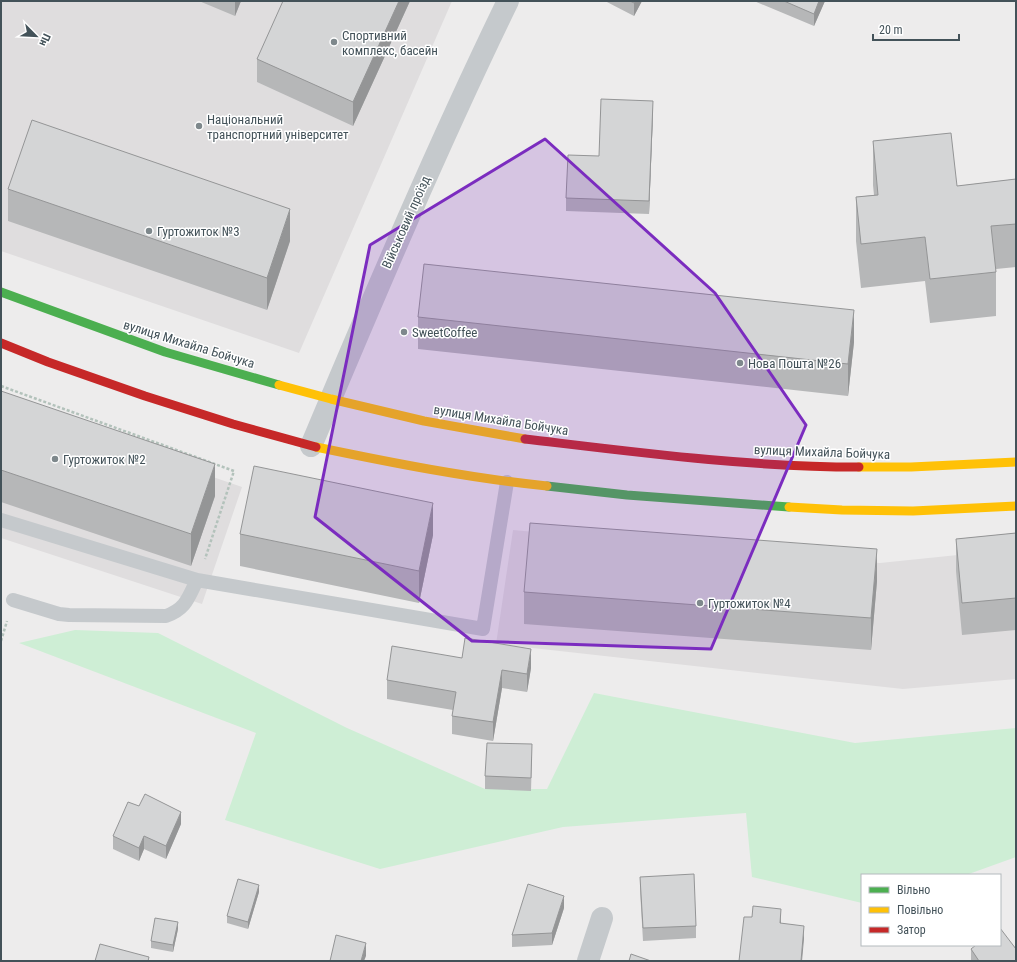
<svg xmlns="http://www.w3.org/2000/svg" width="1017" height="962" font-family="'Roboto Condensed',sans-serif">
	<style>
		.education { fill: #dfddde }
		.green { fill: #ceeed5 }
		.lines { fill: none; stroke-linecap: round; stroke-linejoin: round }
		.path { stroke: #b3c2bb; stroke-width: 2.5; stroke-dasharray: 3 2; stroke-linecap: butt }
		.lane { stroke: #c5c9cc; stroke-width: 14 }
		.street { stroke: #c5c9cc; stroke-width: 22 }
		.fast { stroke: #4caf50; stroke-width: 9 }
		.slow { stroke: #ffc107; stroke-width: 9 }
		.jam { stroke: #c62828; stroke-width: 9 }
		.wall { fill: #b6b7b8 }
		.shaded-wall { fill: #949596 }
		.building { fill: #d4d5d6; stroke: #949596 }
		.marked { fill: #7b2cbf; fill-opacity: 0.2; stroke: #7b2cbf; stroke-width: 3; stroke-linejoin: round }
		.poi-dot { fill: #7e888c; stroke: #fff; stroke-width: 1.5 }
		.labels { text-anchor: middle; dominant-baseline: central; stroke-width: 3; stroke-linejoin: round; paint-order: stroke }
		.poi-label { font-size: 13px; fill: #435259; stroke: #fff; text-anchor: start }
		.street-label { font-size: 13px; fill: #435259; stroke: #fff }
	</style>
	<rect width="100%" height="100%" fill="#edecec"/>
	<path class="education" d="M 1,1 L 452,1 L 299,353 L 1,251 Z
		M 1,404 L 242,487 L 202,604 L 1,538 Z
		M 513,530 L 880,563 L 1016,549 L 1016,679 L 903,689 L 496,644 Z"/>
	<path class="green" d="M 75,630 L 158,633 L 347,728 L 485,789 L 547,789 L 594,693 L 855,743 L 1016,728 L 1016,857 L 966,875 L 862,875 L 862,903 L 752,877 L 746,813 L 563,827 L 380,869 L 225,820 L 256,733 L 19,643 Z"/>
	<g class="lines">
		<path class="path" d="M 1,386 L 234,471 L 205,559
			M 1,641 L 7,621"/>
		<path class="lane" d="M 1,520 L 197,580 L 483,629 L 507,482
			M 13,600 L 59,614 L 69,615 L 166,616 C 186,609 188,598 197,580"/>
		<path class="street" d="M 311,446 C 374,296 437,147 508,1
			M 588,961 L 602,918"/>
		<path class="fast" d="M 1,292 L 165,352 L 279,385
			M 547,486 L 627,495 L 789,507"/>
		<path class="slow" d="M 279,385 L 331,399 L 424,421 L 525,439
			M 316,447 C 393,463 469,478 547,486
			M 859,467 L 911,467 L 1016,462
			M 789,507 L 842,510 L 913,511 L 1016,506"/>
		<path class="jam" d="M 1,343 L 48,362 L 145,396 L 233,424 L 316,447
			M 525,439 C 635,452 747,467 859,467"/>
	</g>
	<path class="wall" d="M 199,1 L 241,1 L 235,16 Z
		M 410,1 L 353,126 L 257,82 L 257,59 Z
		M 605,1 L 642,1 L 634,16 Z
		M 754,1 L 825,1 L 814,26 Z
		M 653,114 L 649,214 L 566,211 L 566,198 L 599,156 Z
		M 873,141 L 957,186 L 1016,179 L 1016,267 L 996,269 L 996,316 L 930,323 L 925,281 L 861,288 L 856,241 L 856,197 L 874,195 L 873,185 Z
		M 8,189 L 290,241 L 267,310 L 8,221 Z
		M 418,317 L 854,342 L 848,396 L 418,349 Z
		M 1,391 L 215,496 L 191,566 L 1,502 Z
		M 1016,533 L 1016,630 L 962,635 L 956,571 L 956,539 Z
		M 240,534 L 433,535 L 419,603 L 240,566 Z
		M 877,581 L 871,650 L 524,624 L 524,592 Z
		M 462,658 L 531,668 L 527,692 L 502,688 L 493,741 L 452,734 L 452,716 L 453,710 L 387,699 L 387,680 Z
		M 532,757 L 531,791 L 485,789 L 485,776 Z
		M 181,824 L 166,859 L 144,849 L 139,861 L 113,849 L 113,836 Z
		M 640,877 L 696,926 L 696,938 L 643,941 L 640,890 Z
		M 259,892 L 248,929 L 227,923 L 227,916 Z
		M 564,908 L 552,945 L 512,947 L 512,935 Z
		M 178,929 L 173,952 L 151,948 L 151,941 Z
		M 971,949 L 1016,961 L 971,961 Z"/>
	<path class="shaded-wall" d="M 235,1 L 241,1 L 235,16 Z
		M 399,1 L 410,1 L 353,126 L 353,102 Z
		M 635,1 L 642,1 L 634,16 L 634,3 Z
		M 819,1 L 825,1 L 814,26 L 814,14 Z
		M 653,101 L 653,114 L 649,214 L 649,201 Z
		M 290,209 L 290,241 L 267,310 L 267,278 Z
		M 854,310 L 854,342 L 848,396 L 848,364 Z
		M 215,464 L 215,496 L 191,566 L 191,534 Z
		M 433,503 L 433,535 L 419,603 L 419,571 Z
		M 877,549 L 877,581 L 871,650 L 871,618 Z
		M 531,649 L 531,668 L 527,692 L 527,674 Z
		M 502,670 L 502,688 L 493,741 L 493,722 Z
		M 181,812 L 181,824 L 166,859 L 166,846 Z
		M 144,836 L 144,849 L 139,861 L 139,848 Z
		M 259,885 L 259,892 L 248,929 L 248,922 Z
		M 564,896 L 564,908 L 552,945 L 552,933 Z
		M 781,909 L 781,922 L 780,936 L 780,923 Z
		M 178,922 L 178,929 L 173,952 L 173,945 Z
		M 804,926 L 804,939 L 802,961 L 801,961 Z
		M 366,943 L 366,956 L 364,961 L 361,961 Z"/>
	<path class="building" d="M 283,1 L 399,1 L 353,102 L 257,59 Z
		M 630,1 L 635,1 L 634,3 Z
		M 784,1 L 819,1 L 814,14 Z
		M 601,99 L 653,101 L 649,201 L 566,198 L 568,155 L 599,156 Z
		M 32,120 L 290,209 L 267,278 L 8,189 Z
		M 951,133 L 957,186 L 1016,179 L 1016,224 L 991,226 L 996,272 L 930,279 L 925,237 L 861,244 L 856,197 L 878,195 L 873,141 Z
		M 424,264 L 854,310 L 848,364 L 418,317 Z
		M 1,391 L 215,464 L 191,534 L 1,470 Z
		M 254,466 L 433,503 L 419,571 L 240,534 Z
		M 530,523 L 877,549 L 871,618 L 524,592 Z
		M 1016,533 L 1016,598 L 962,603 L 956,539 Z
		M 465,638 L 531,649 L 527,674 L 502,670 L 493,722 L 452,716 L 456,692 L 387,680 L 392,646 L 462,658 Z
		M 487,743 L 532,744 L 531,778 L 485,776 Z
		M 145,794 L 181,812 L 166,846 L 144,836 L 139,848 L 113,836 L 128,802 L 139,806 Z
		M 694,874 L 696,926 L 643,928 L 640,877 Z
		M 238,879 L 259,885 L 248,922 L 227,916 Z
		M 528,884 L 564,896 L 552,933 L 512,935 Z
		M 753,906 L 781,909 L 780,923 L 804,926 L 801,961 L 739,961 L 744,917 L 752,917 Z
		M 155,918 L 178,922 L 173,945 L 151,941 Z
		M 1000,928 L 1016,949 L 1016,961 L 979,961 L 971,949 L 976,945 L 1000,945 Z
		M 336,935 L 366,943 L 361,961 L 330,961 Z
		M 100,944 L 149,957 L 148,961 L 95,961 Z
		M 631,954 L 651,961 L 629,961 Z"/>
	<path class="marked" d="M 545,139 L 715,293 L 806,425 L 711,649 L 472,641 L 315,517 L 370,245 Z"/>
	<g class="poi-dot">
		<circle cx="334" cy="42" r="4"/>
		<circle cx="199" cy="126" r="4"/>
		<circle cx="149" cy="231" r="4"/>
		<circle cx="404" cy="332" r="4"/>
		<circle cx="740" cy="363" r="4"/>
		<circle cx="55" cy="459" r="4"/>
		<circle cx="700" cy="603" r="4"/>
	</g>
	<g class="labels">
		<g class="poi-label">
			<text x="342" y="35">Спортивний<tspan x="342" dy="15">комплекс, басейн</tspan></text>
			<text x="207" y="119">Національний<tspan x="207" dy="15">транспортний університет</tspan></text>
			<text x="157" y="231">Гуртожиток №3</text>
			<text x="412" y="332">SweetCoffee</text>
			<text x="748" y="363">Нова Пошта №26</text>
			<text x="63" y="459">Гуртожиток №2</text>
			<text x="708" y="603">Гуртожиток №4</text>
		</g>
		<g class="street-label">
			<text transform="translate(406 222) rotate(-66)">Військовий проїзд</text>
			<text transform="translate(189 344) rotate(17)">вулиця Михайла Бойчука</text>
			<text transform="translate(501 420) rotate(9)">вулиця Михайла Бойчука</text>
			<text transform="translate(822 452) rotate(2)">вулиця Михайла Бойчука</text>
		</g>
	</g>
	<rect width="1017" height="962" fill="none" stroke="#435259" stroke-width="4"/>
	<rect x="861" y="874" width="140" height="72" fill="#ffffff" stroke="#b4babd"/>
	<rect x="869" y="887" width="20" height="6" fill="#4caf50" stroke="#b4babd"/>
	<text x="897" y="894" font-size="12" fill="#435259">Вільно</text>
	<rect x="869" y="907" width="20" height="6" fill="#ffc107" stroke="#b4babd"/>
	<text x="897" y="914" font-size="12" fill="#435259">Повільно</text>
	<rect x="869" y="927" width="20" height="6" fill="#c62828" stroke="#b4babd"/>
	<text x="897" y="934" font-size="12" fill="#435259">Затор</text>
	<g transform="translate(36 36) rotate(114)" stroke="#ffffff" stroke-width="3" paint-order="stroke">
	<path d="M0-3L7 15L0 10L-7 15Z" fill="#435259"/>
	<text y="-6" font-size="11" font-weight="bold" text-anchor="middle" fill="#435259">Пн</text>
	</g>
	<path d="M873 34v6h86v-6" fill="none" stroke="#435259" stroke-width="2"/>
	<text x="879" y="34" font-size="12" fill="#435259" stroke="#ffffff" stroke-width="3" paint-order="stroke">20 m</text>
</svg>
